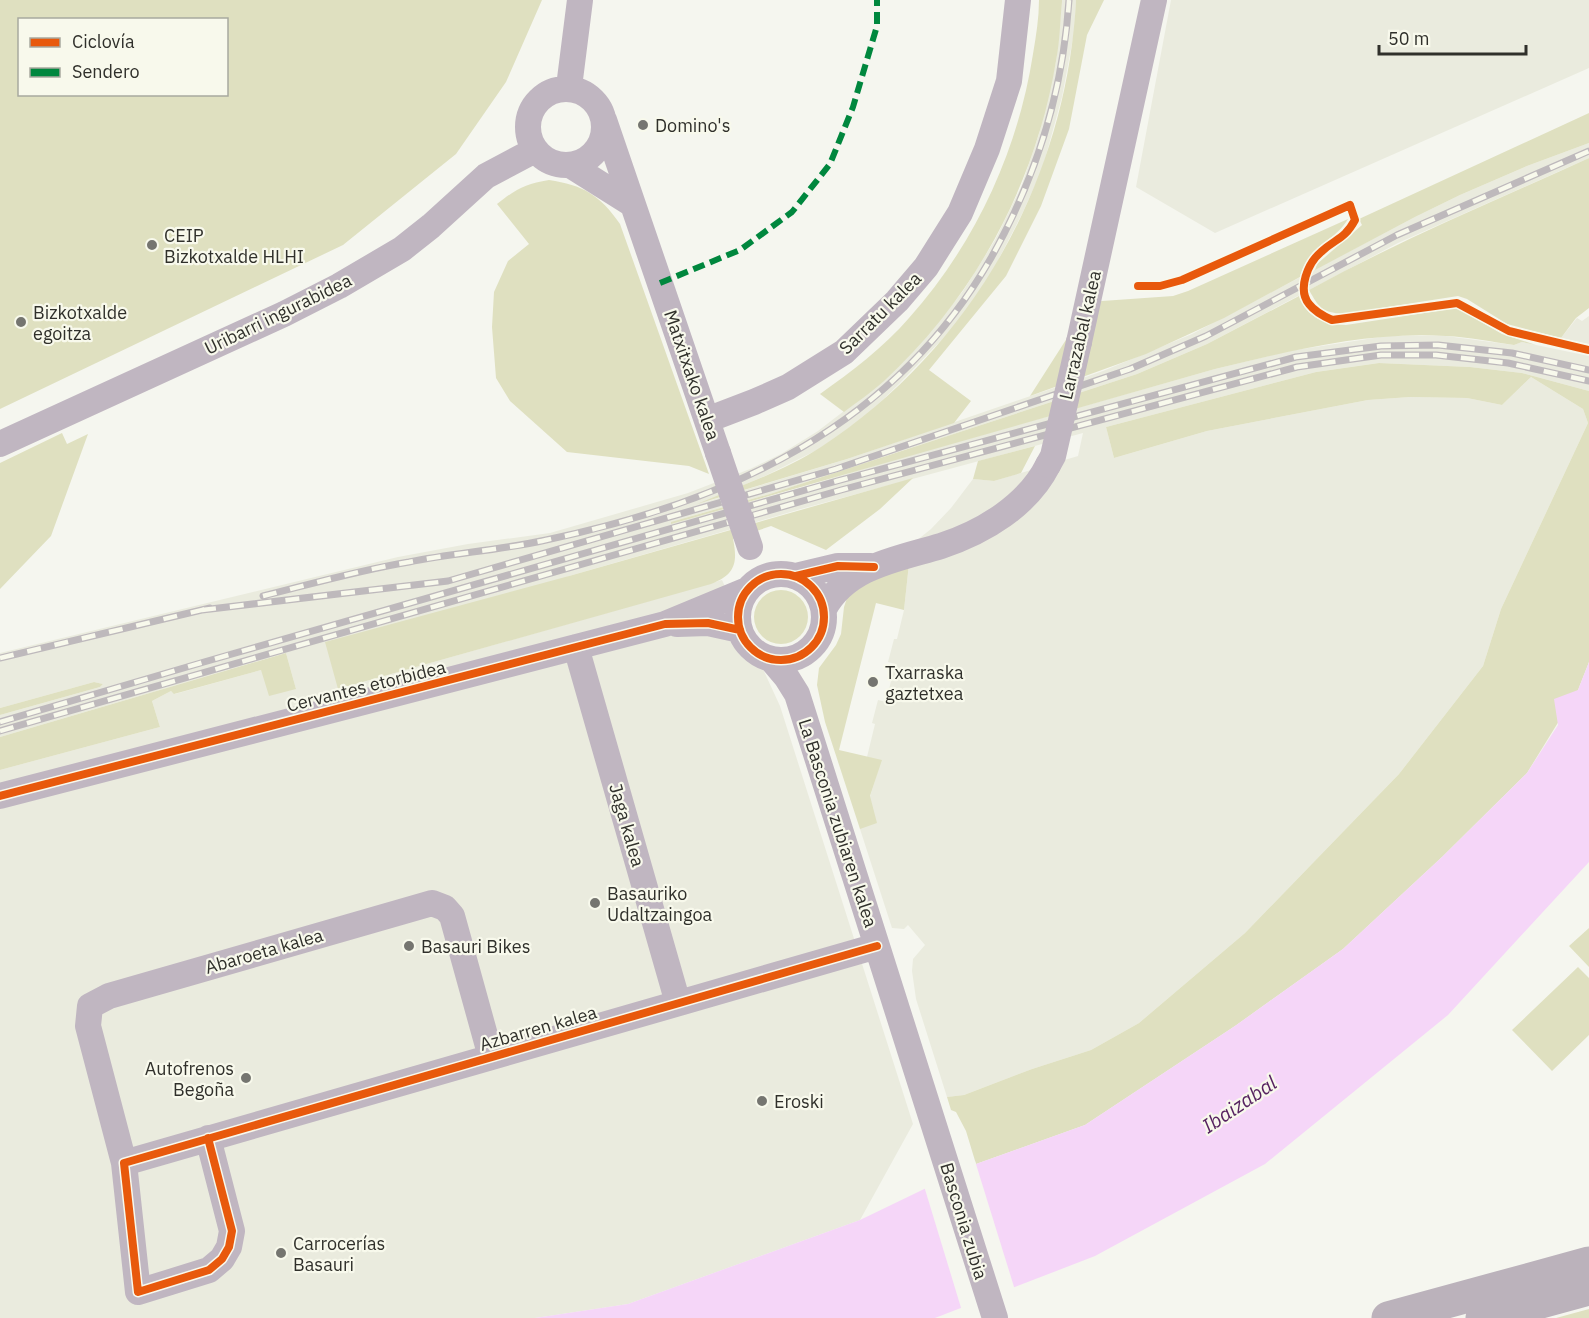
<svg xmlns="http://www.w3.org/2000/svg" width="1589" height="1318" font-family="'IBM Plex Sans',sans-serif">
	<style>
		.built { fill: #eaebde }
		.green { fill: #dfe0c0; fill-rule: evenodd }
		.water { fill: #f5d6f8 }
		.pier { fill: #f5f6ef }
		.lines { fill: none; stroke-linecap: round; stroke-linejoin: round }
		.minor { stroke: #c0b6c1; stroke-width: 26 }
		.highway { stroke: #bbb2bb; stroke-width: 33 }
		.rail-casing { stroke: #beb9bc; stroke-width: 7 }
		.rail { stroke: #f8f9ec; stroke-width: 4.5; stroke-dasharray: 14; stroke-linecap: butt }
		.minor-bridge { stroke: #c0b6c1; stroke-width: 26 }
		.quiet { stroke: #00873e; stroke-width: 6; stroke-dasharray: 12 6; stroke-linecap: butt }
		.cycleway-casing { stroke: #f8f9ec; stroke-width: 11 }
		.cycleway { stroke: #e8590c; stroke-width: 8 }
		.poi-dot { fill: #757570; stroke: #f8f9ec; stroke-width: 2 }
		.labels { text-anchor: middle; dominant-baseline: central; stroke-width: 4.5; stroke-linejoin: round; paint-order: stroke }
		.poi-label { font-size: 18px; fill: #30302b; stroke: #f8f9ec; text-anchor: start }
		.street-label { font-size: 18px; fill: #30302b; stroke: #f8f9ec }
		.water-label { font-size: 20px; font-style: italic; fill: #572361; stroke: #f8f9ec }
	</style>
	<rect width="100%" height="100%" fill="#f5f6ef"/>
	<path class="built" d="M 1062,0 L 1076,0 L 1074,33 L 1062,97 L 1042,170 L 1022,214 L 991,274 L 955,326 L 899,384 L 867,415 L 819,449 L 767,475 L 705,502 L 847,459 L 1103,371 L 1192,334 L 1415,217 L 1460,195 L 1527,166 L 1589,143 L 1589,158 L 1398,243 L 1207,344 L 1137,374 L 773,493 L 671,522 L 797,489 L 886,462 L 1215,369 L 1289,351 L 1387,336 L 1446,336 L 1514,345 L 1522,342 L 1589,356 L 1589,391 L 1522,373 L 1470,367 L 1379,363 L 1316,372 L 1106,427 L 1114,458 L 1207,431 L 1368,400 L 1410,397 L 1467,398 L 1502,405 L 1531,377 L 1583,409 L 1588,423 L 1501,609 L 1483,666 L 1399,774 L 1245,933 L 1139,1023 L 1091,1050 L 1032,1069 L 964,1095 L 947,1097 L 916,999 L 912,971 L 913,959 L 925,945 L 908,925 L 904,929 L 892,928 L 860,829 L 881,761 L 867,757 L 875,724 L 872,723 L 878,700 L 886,702 L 895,664 L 888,662 L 894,639 L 897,639 L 904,610 L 911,545 L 931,529 L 951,508 L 973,479 L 994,481 L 1078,456 L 1083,433 L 801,509 L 569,576 L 339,689 L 722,580 L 780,706 L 913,1124 L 860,1220 L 628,1304 L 535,1318 L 0,1318 L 0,770 L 160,727 L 152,701 L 171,691 L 175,694 L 261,670 L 296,689 L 286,653 L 0,737 L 0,715 L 100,687 L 103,684 L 94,682 L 0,708 L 0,653 L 398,557 L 468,544 L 550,533 L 688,493 L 750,469 L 781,454 L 818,431 L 883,381 L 931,331 L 963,291 L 995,240 L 1021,187 L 1039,134 L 1056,61 Z
		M 1171,0 L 1589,0 L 1589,68 L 1215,233 L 1136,187 Z
		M 1589,316 L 1589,344 L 1561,338 L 1577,318 L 1582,321 Z"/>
	<path class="green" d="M 0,0 L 542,0 L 506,82 L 456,154 L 343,245 L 0,409 ZM 20,20 L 226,20 L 226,94 L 20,94 Z
		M 1039,0 L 1062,0 L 1062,2 C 1060,21 1060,41 1056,61 C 1036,183 975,297 884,381 C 872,392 857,402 844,412 L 820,394 C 851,372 884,347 909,318 C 975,244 1018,151 1033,54 C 1036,36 1039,18 1039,0 Z
		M 1076,0 L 1104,0 L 1087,35 L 1069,129 L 1041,206 L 1006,276 L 929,370 L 971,401 L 954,423 L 847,459 L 697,504 C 738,487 784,471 821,447 C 971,349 1067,180 1076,0 Z
		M 1589,113 L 1589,143 L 1527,166 L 1460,195 L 1415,217 L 1315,270 L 1317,264 L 1362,225 L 1359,219 Z
		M 1589,158 L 1589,308 L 1576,318 L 1561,338 L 1507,324 L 1467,299 L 1458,296 L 1343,314 C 1322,312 1319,308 1309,290 C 1400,240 1495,201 1589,158 Z
		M 549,180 C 583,185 600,195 620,224 L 709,474 L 689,466 L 567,452 L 510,401 L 496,378 L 492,327 L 494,292 L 508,261 L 529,244 L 497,204 C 516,189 525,184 549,180 Z
		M 1348,219 C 1333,244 1310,242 1300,277 L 1224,318 L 1146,354 L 1030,396 L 1085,310 L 1092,303 L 1102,301 L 1173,296 L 1188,291 Z
		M 1299,296 C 1307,318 1324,324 1346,325 L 1457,308 L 1502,334 L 1536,345 L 1522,342 L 1514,345 C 1492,342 1469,337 1446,336 C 1368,331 1290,351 1215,369 L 671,524 L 671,522 L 773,493 L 1137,374 L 1207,344 Z
		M 1379,363 L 1470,367 L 1522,373 L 1589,391 L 1589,662 L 1578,690 L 1527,773 L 1442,857 L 1343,949 L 1235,1026 L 1085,1125 L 976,1164 L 966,1131 L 956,1112 L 951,1110 L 947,1097 L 964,1095 L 1032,1069 L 1091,1050 L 1139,1023 L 1245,933 L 1399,774 L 1483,666 L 1501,609 L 1588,423 L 1583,409 L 1531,377 L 1502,405 L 1467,398 L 1410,397 L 1368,400 L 1207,431 L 1114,458 L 1106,427 L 1316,372 Z
		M 62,433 L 67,444 L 88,434 L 51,536 L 0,589 L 0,463 Z
		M 1035,446 L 1021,473 L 994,481 L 973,479 L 978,461 Z
		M 913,478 L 880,509 L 826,550 L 771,526 L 733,539 C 738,563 735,575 711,584 L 338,689 L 325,642 L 569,576 Z
		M 911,545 L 904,610 L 876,603 L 839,750 L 882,760 L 870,796 L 877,823 L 860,829 L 825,722 L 817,685 L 819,668 L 836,645 L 841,634 L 844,607 L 847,598 Z
		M754 617a27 27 0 1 1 54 0a27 27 0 1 1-54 0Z
		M 286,653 L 296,689 L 269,696 L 261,670 L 174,694 L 171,691 L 152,701 L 160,727 L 0,770 L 0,737 Z
		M 94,682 L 103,684 L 100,687 L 0,715 L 0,708 Z
		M 1589,928 L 1589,967 L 1569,946 Z
		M 1578,967 L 1589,978 L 1589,1035 L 1552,1071 L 1512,1030 Z
		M 1589,1309 L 1589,1318 L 1556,1318 Z"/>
	<path class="water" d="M 1589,662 L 1589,862 L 1448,1015 L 1265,1164 L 1095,1256 L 935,1318 L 535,1318 L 628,1304 L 860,1220 L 976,1164 L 1085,1125 L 1235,1026 L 1343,949 L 1442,857 L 1527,773 L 1558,725 L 1554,699 L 1578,690 Z"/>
	<path class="pier" d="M 975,1161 L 1015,1290 L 962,1311 L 924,1186 Z"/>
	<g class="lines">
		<path class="minor" d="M 569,87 L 580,0
			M528 127a38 38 0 1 1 76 0a38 38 0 1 1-76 0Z
			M 604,120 L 718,453
			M 570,165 L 632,204
			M 1079,342 L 1154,0
			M 707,420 L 754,402 L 788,387 L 844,352 L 897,301 L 926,267 L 960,213 L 987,149 L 1009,81 L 1018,0
			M 0,444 L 284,314 L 339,286 L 402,249 L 431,226 L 486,176 L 535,150
			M738 617a43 43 0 1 1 86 0a43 43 0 1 1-86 0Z
			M 796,576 L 838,566 L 871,566
			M 824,609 C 847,566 898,559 941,546 C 984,532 1028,505 1048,465
			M 677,624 L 708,623 L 740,630
			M 576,647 L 678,1003
			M 771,659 L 787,678 L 797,694 L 995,1318
			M 0,796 L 665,624 L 747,590
			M 208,1138 L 232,1231 L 229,1247 L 222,1259 L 209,1270 L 138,1292 L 124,1163 C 375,1090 626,1018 877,946
			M 124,1163 L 88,1026 L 90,1006 L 109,996 L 432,903 L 445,908 L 452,916 L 491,1057"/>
		<path class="highway" d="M 1388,1318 L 1589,1263
			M 1482,1318 L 1589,1289"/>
		<g class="rail-casing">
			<path id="rail" d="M 263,596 C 311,584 360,570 409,562 C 454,553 501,550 546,540 C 729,502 895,426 991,258 C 1036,178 1063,92 1069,0
				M 202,610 L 448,581 L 836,469 L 1130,369 L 1206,336 L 1397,235 L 1589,151
				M 0,658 L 210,608
				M 0,722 L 204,662 L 837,481 L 1296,357 L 1381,346 L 1438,345 L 1512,353 L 1589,370
				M 0,731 L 841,490 L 1297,367 L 1381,355 L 1436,355 L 1508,363 L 1589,381"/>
		</g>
		<use href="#rail" class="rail"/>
		<path class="minor-bridge" d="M 718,453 L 750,547
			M 1048,465 L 1053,456 L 1079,342"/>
		<path class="quiet" d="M 660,283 L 740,250 L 792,212 L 830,164 L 853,107 L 877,26 L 877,0"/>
		<g class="cycleway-casing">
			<path id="cycleway" d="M 1138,286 L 1160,286 L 1182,280 L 1350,205 L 1355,220 C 1344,240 1336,238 1321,252 C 1308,263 1297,289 1309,304 C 1315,312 1323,316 1332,320 L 1457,303 L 1509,331 L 1589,350
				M738 617a43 43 0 1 1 86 0a43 43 0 1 1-86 0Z
				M 796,576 L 838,566 L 874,567
				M 0,796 L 665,624 L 708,623 L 740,630
				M 208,1138 L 232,1231 L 229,1247 L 222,1259 L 209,1270 L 138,1292 L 124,1163 C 375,1090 626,1018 877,946"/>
		</g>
		<use href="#cycleway" class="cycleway"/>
	</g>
	<g class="poi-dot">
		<circle cx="643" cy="125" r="6"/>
		<circle cx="152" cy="245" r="6"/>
		<circle cx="21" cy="322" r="6"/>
		<circle cx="873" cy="682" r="6"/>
		<circle cx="595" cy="903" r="6"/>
		<circle cx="409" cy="946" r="6"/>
		<circle cx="246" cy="1078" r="6"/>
		<circle cx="762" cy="1101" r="6"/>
		<circle cx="281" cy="1253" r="6"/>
	</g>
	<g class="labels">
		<g class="poi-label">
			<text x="655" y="125">Domino's</text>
			<text x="164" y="235">CEIP<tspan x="164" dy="21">Bizkotxalde HLHI</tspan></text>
			<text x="33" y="312">Bizkotxalde<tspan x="33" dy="21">egoitza</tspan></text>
			<text x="885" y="672">Txarraska<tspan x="885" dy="21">gaztetxea</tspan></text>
			<text x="607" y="893">Basauriko<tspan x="607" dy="21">Udaltzaingoa</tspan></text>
			<text x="421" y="946">Basauri Bikes</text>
			<text x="234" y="1068" text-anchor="end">Autofrenos<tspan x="234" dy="21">Begoña</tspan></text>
			<text x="774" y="1101">Eroski</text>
			<text x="293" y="1243">Carrocerías<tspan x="293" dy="21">Basauri</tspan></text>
		</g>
		<g class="street-label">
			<text transform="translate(880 313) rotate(-45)">Sarratu kalea</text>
			<text transform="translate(278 314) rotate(-26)">Uribarri ingurabidea</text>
			<text transform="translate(1080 335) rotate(-77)">Larrazabal kalea</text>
			<text transform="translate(692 375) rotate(71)">Matxitxako kalea</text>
			<text transform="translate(366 686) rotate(-14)">Cervantes etorbidea</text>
			<text transform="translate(838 823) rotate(72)">La Basconia zubiaren kalea</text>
			<text transform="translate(627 825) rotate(74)">Jaga kalea</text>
			<text transform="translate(264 951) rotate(-16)">Abaroeta kalea</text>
			<text transform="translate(538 1028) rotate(-16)">Azbarren kalea</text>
			<text transform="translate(964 1221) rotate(73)">Basconia zubia</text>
		</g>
		<g class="water-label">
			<text transform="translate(1239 1104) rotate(-34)">Ibaizabal</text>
		</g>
	</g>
	<rect x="18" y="18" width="210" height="78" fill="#f8f9ec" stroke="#a8a99f" stroke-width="1.5"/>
	<rect x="30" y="38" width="30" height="9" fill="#e8590c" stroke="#a8a99f" stroke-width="1.5"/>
	<text x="72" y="48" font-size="18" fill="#30302b">Ciclovía</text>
	<rect x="30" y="68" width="30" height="9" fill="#00873e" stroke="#a8a99f" stroke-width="1.5"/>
	<text x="72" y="78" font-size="18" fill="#30302b">Sendero</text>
	<path d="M1379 45v9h147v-9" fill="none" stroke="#30302b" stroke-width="3"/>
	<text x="1388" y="45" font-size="18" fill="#30302b" stroke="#f8f9ec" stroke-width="4.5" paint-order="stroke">50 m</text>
</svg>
